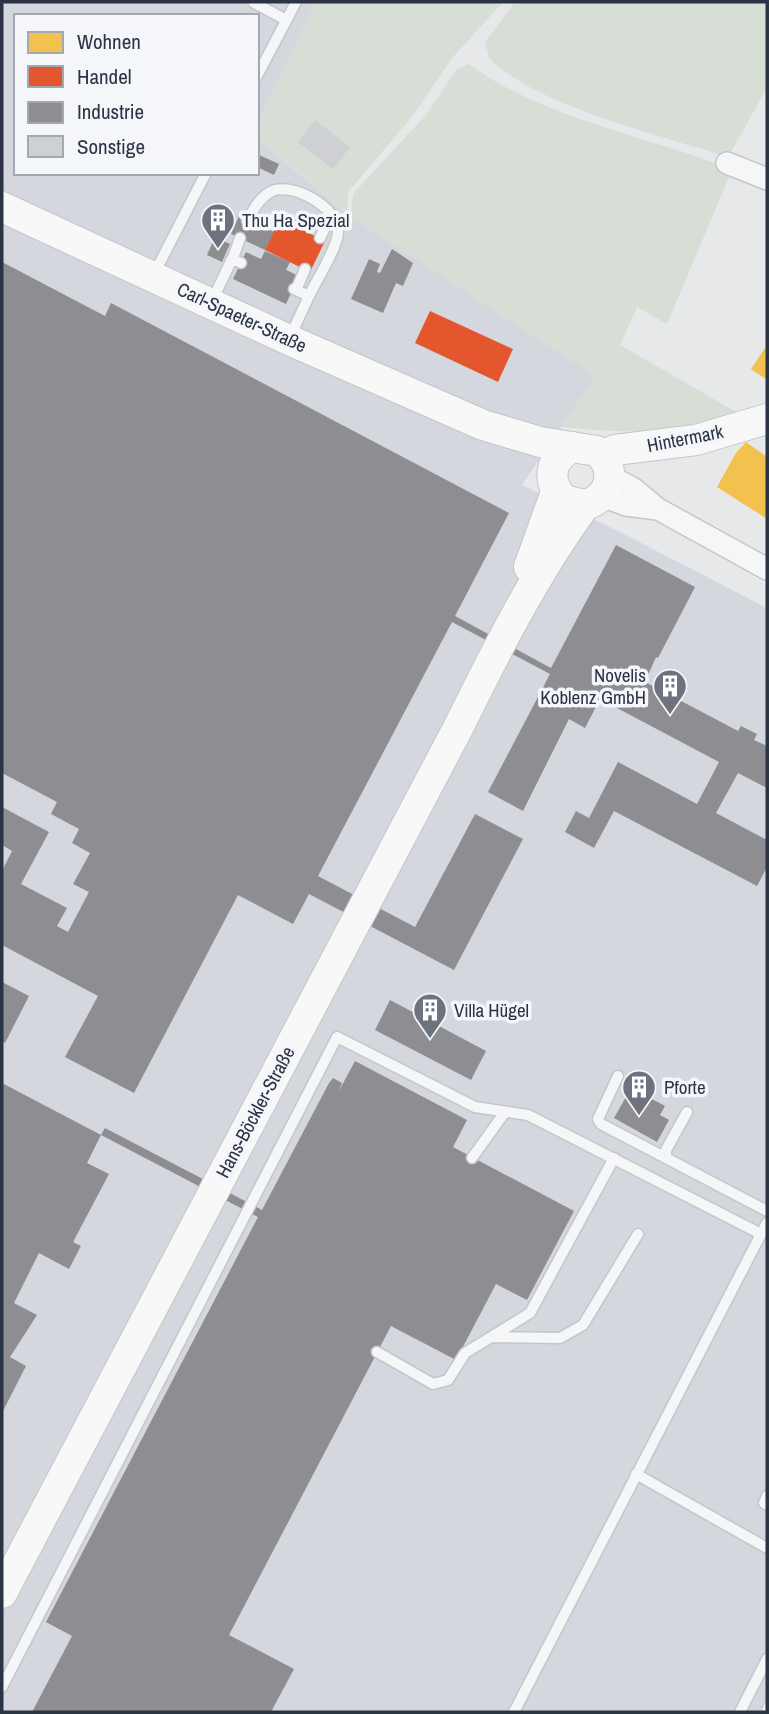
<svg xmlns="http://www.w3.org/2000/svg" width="769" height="1714" font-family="'Archivo Narrow',sans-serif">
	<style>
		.built { fill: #d4d7dd }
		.green { fill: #d6ded6 }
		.homes { fill: #f2c14e }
		.shops { fill: #e4572e }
		.industry { fill: #8d8d92 }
		.building { fill: #ced0d3 }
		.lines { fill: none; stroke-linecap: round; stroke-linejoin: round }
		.lane-casing { stroke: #c4c6c8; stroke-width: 13 }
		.street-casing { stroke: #c4c6c8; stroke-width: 24 }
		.secondary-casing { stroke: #c4c6c8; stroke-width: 32 }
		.lane { stroke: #f5f6f7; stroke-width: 10 }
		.street { stroke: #f5f6f7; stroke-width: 21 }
		.secondary { stroke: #f8f8f8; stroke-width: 30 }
		.rail-casing { stroke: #cecfd2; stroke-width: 8 }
		.rail { stroke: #f4f6f9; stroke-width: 5; stroke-dasharray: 16; stroke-linecap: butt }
		.labels { text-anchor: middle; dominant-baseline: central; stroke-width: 7; stroke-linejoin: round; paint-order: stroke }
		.poi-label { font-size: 19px; fill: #2b3445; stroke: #f4f6f9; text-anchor: start }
		.street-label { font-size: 19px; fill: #2b3445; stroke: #f4f6f9 }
	</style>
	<rect width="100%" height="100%" fill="#e6e8ea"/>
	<path class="built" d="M 2,2 L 316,2 L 257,124 L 257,16 L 16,16 L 16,173 L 257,173 L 257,139 L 351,217 L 596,376 L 522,485 L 620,532 L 767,608 L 767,1712 L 2,1712 Z"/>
	<path class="green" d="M 316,2 L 503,2 L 453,57 L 411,118 L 348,192 L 347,213 L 257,139 L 257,124 Z
		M 515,2 L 767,2 L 767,88 L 728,157 C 661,135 538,107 489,58 L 485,42 Z
		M 469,64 C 547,121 644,134 732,170 L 667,324 L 637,307 L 620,345 L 745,417 C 684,436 625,433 561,427 L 596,376 L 351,217 L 353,194 L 425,116 L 457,69 Z"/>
	<path class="homes" d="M 767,345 L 767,380 L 751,369 Z
		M 746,442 L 767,457 L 767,519 L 717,487 L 736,453 Z"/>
	<path class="shops" d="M 282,212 L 306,224 L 303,230 L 325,241 L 310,272 L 265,250 Z
		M 430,311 L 513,349 L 498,382 L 415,343 Z"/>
	<path class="industry" d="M 257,154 L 279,164 L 274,175 L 257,167 Z
		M 239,216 L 274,232 L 265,250 L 231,234 Z
		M 215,237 L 230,244 L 222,262 L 207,255 Z
		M 392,249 L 413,263 L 403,286 L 396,283 L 383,313 L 351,299 L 369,259 L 380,264 L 377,272 L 380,273 Z
		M 265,251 L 290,262 L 286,270 L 299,276 L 286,304 L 233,279 L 246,252 L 261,259 Z
		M 2,262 L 105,316 L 111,303 L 509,513 L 455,616 L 551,668 L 616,545 L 695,587 L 658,658 L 656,657 L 645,682 L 738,731 L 741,726 L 757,734 L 754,740 L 767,746 L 767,788 L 738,773 L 716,813 L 767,840 L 767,867 L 757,886 L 614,811 L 594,848 L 565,832 L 576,811 L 589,818 L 618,762 L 697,804 L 719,762 L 600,699 L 585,728 L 569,719 L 523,811 L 488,792 L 550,674 L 452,622 L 318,876 L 415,927 L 475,814 L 523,839 L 454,970 L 309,894 L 293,924 L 238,895 L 134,1093 L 65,1057 L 98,996 L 2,945 L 2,871 L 12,851 L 2,845 L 2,807 L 49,832 L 21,884 L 67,908 L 57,926 L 68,932 L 89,892 L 73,884 L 90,853 L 72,843 L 79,829 L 51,814 L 57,802 L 2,773 Z
		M 2,982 L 29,996 L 5,1043 L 2,1041 Z
		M 390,1000 L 486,1051 L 471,1080 L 375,1030 Z
		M 355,1061 L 467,1120 L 453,1147 L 574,1211 L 527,1300 L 496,1284 L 456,1360 L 391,1326 L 229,1635 L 294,1669 L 271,1712 L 32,1712 L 72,1636 L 46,1622 L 258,1217 L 101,1135 L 105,1128 L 262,1210 L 329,1083 L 333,1078 L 342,1083 L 339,1091 Z
		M 2,1083 L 101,1135 L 87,1163 L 109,1174 L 73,1242 L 81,1246 L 69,1269 L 39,1253 L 14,1303 L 37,1315 L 10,1357 L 26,1366 L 2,1413 Z
		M 631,1088 L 665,1106 L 660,1115 L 669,1120 L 657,1142 L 614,1118 Z"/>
	<path class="building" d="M 315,120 L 350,147 L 333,169 L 298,142 Z"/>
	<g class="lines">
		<g class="lane-casing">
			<path id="lane" d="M 253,2 L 286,20
				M 257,76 L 296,2
				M 247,220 C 254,209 260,197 272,191 C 293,182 339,208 338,232 C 338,247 316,281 309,296
				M 320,238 L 329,219 L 328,210
				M 232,261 L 240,238
				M 154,274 L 206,173
				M 296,290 L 305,269
				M 212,301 L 232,259 L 241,263
				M 290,337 L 309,296 L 294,289
				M 618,1076 L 598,1119 L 601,1124 L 666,1158
				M 687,1112 L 666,1150 L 666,1158 L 767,1211
				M 472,1158 L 505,1112
				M 491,1337 L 560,1338 L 583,1325 L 638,1234
				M 377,1352 L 433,1384 L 448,1380 L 465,1353 L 530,1313 L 614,1158
				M 636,1474 L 767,1548
				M 767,1496 L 764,1503 L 767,1505
				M 2,1687 L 337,1037 L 475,1107 L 528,1115 L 761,1234 L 767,1223
				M 514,1712 L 761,1234
				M 740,1712 L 767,1659"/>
		</g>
		<g class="street-casing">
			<path id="street" d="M 727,163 L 767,179
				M 610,476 L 634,489 L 658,509 L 767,569
				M 602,496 L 626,505 L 657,509"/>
		</g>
		<g class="secondary-casing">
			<path id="secondary" d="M 2,207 L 289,340 L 483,425 L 540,442 L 597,451 C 618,469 611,498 585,505 L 564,500 C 546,482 549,458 573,447
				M 603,456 L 615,450 L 696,440 L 767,419
				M 529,567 L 556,492
				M 2,1593 L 458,728 C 496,651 534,575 585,505"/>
		</g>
		<use href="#lane" class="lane"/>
		<use href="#street" class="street"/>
		<use href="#secondary" class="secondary"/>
		<g class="rail-casing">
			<path id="rail" d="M 764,1712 L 767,1705"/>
		</g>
		<use href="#rail" class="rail"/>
	</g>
	<defs>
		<g id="building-pin" transform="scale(1.75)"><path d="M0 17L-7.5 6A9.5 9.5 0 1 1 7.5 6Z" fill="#6c737f" stroke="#f4f6f9"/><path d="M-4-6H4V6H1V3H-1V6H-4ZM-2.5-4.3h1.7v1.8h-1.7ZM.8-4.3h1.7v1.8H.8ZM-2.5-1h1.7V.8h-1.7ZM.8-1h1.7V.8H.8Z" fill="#fff"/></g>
	</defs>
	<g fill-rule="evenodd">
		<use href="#building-pin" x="218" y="220"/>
		<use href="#building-pin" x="670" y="686"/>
		<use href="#building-pin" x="430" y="1010"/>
		<use href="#building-pin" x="639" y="1087"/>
	</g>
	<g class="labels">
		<g class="poi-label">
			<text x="242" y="220">Thu Ha Spezial</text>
			<text x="646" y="675" text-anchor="end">Novelis<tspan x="646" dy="22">Koblenz GmbH</tspan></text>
			<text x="454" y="1010">Villa Hügel</text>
			<text x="664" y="1087">Pforte</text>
		</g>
		<g class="street-label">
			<text transform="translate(242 317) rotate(25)">Carl-Spaeter-Straße</text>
			<text transform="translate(685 438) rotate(-11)">Hintermark</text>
			<text transform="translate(255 1112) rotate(-62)">Hans-Böckler-Straße</text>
		</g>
	</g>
	<rect width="769" height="1714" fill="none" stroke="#2b3445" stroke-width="7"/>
	<rect x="14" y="14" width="245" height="161" fill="#f4f6f9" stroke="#a4a8b1" stroke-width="2"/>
	<rect x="28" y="32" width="35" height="21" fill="#f2c14e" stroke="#a4a8b1" stroke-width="2"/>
	<text x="77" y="49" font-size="21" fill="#2b3445">Wohnen</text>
	<rect x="28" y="66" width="35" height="21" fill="#e4572e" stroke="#a4a8b1" stroke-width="2"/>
	<text x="77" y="84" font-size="21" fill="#2b3445">Handel</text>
	<rect x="28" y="102" width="35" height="21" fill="#8d8d92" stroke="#a4a8b1" stroke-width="2"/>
	<text x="77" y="119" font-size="21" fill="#2b3445">Industrie</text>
	<rect x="28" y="136" width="35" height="21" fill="#ced0d3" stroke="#a4a8b1" stroke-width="2"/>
	<text x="77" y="154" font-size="21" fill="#2b3445">Sonstige</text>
</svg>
